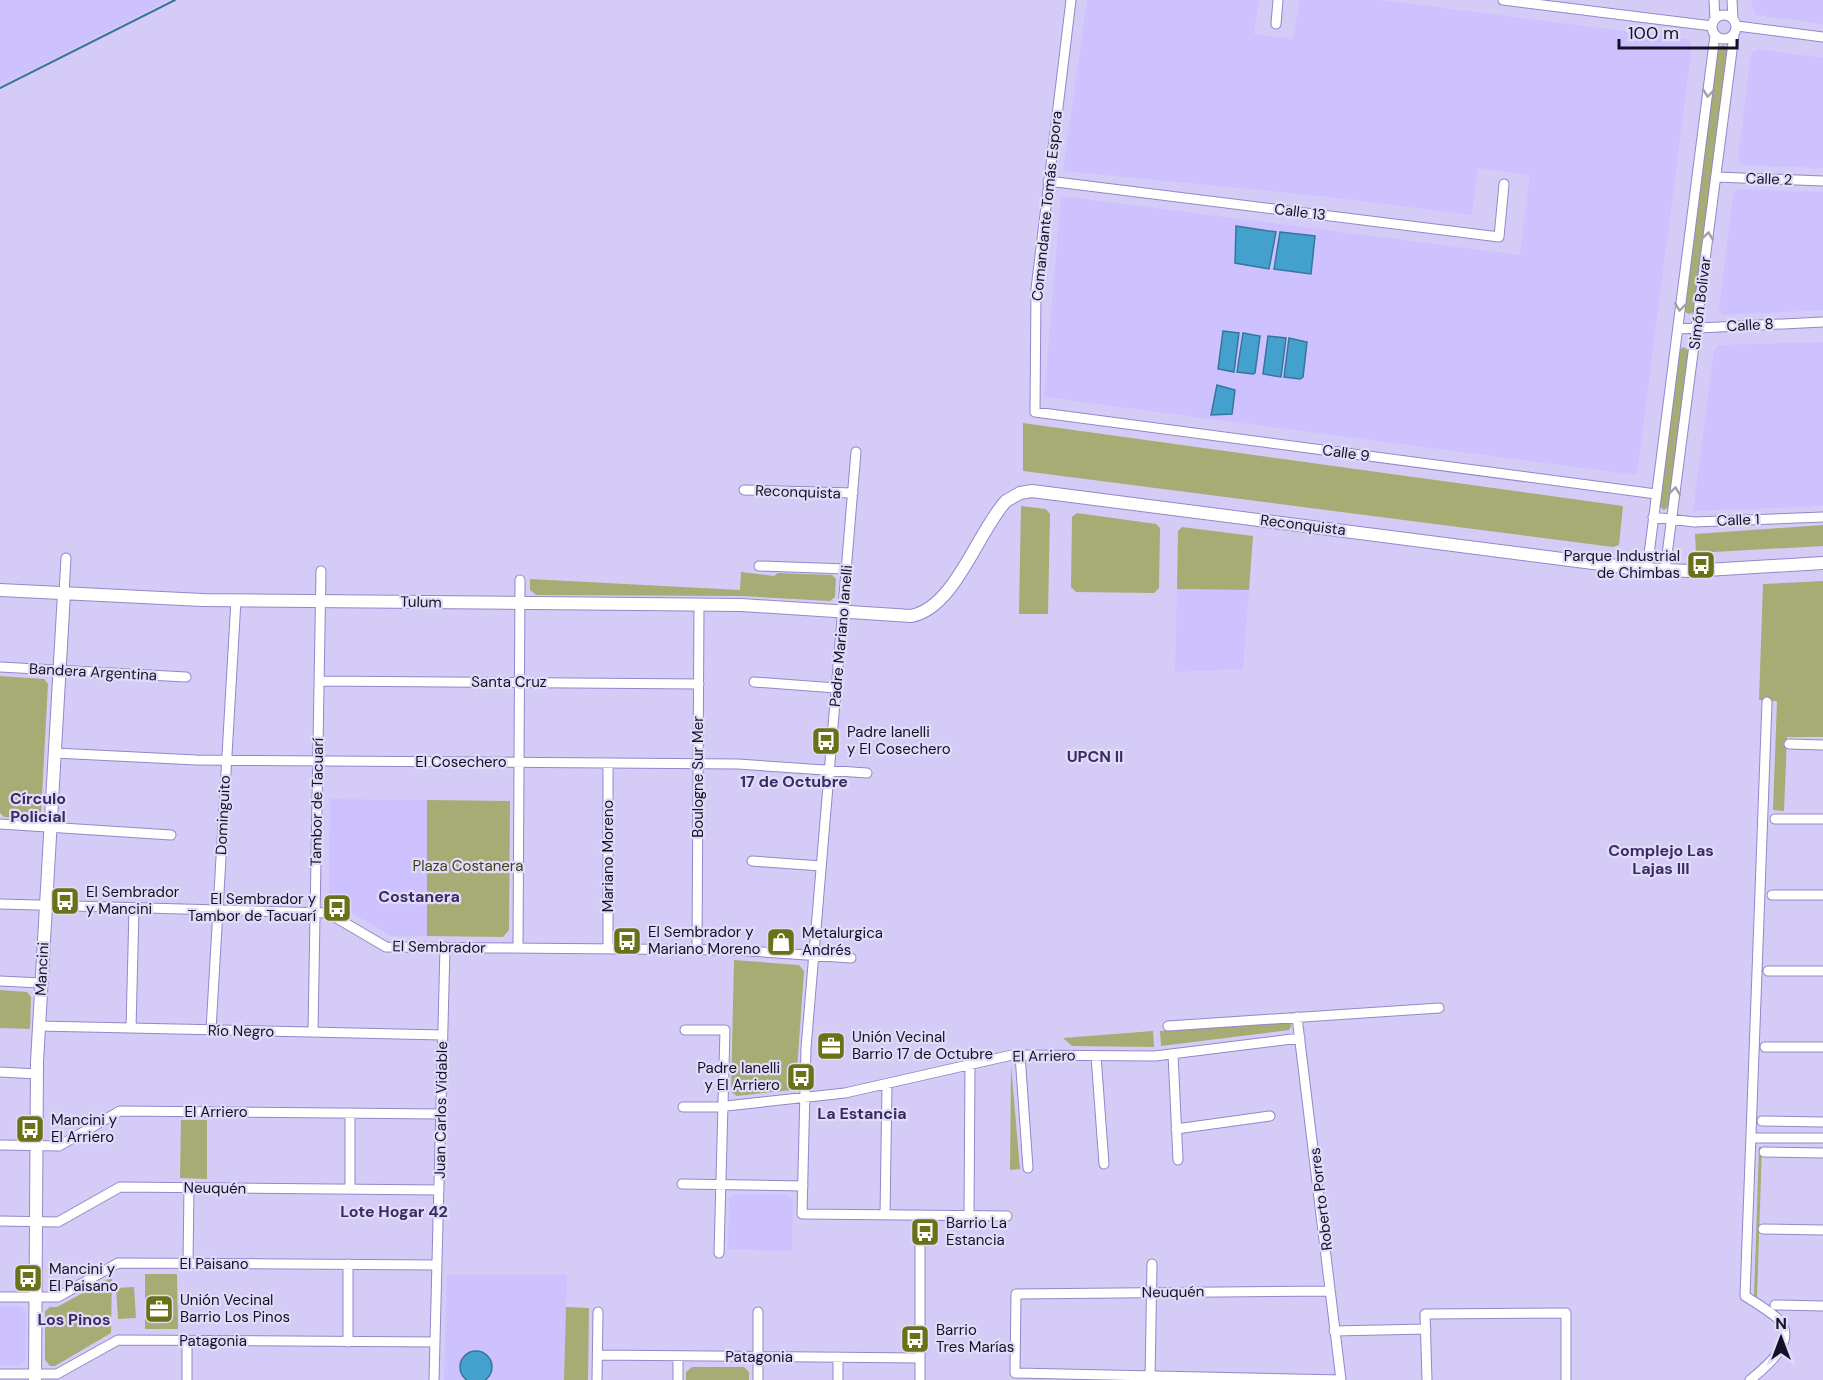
<svg xmlns="http://www.w3.org/2000/svg" width="1823" height="1380" font-family="'DM Sans',sans-serif">
	<style>
		.built { fill: #cdc2ff }
		.green { fill: #a6ac74 }
		.water { fill: #44a1ce; stroke: #36759c; stroke-width: 1.5 }
		.lines { fill: none; stroke-linecap: round; stroke-linejoin: round }
		.stream { stroke: #36759c; stroke-width: 2 }
		.minor-casing { stroke: #9487c8; stroke-width: 11 }
		.tertiary-casing { stroke: #9487c8; stroke-width: 14 }
		.minor { stroke: #fff; stroke-width: 9 }
		.tertiary { stroke: #fff; stroke-width: 12 }
		.oneway { stroke: #a19fa9 }
		.labels { text-anchor: middle; dominant-baseline: central; stroke-width: 4.5; stroke-linejoin: round; paint-order: stroke }
		.street-label { font-size: 15px; fill: #150f27; stroke: #e0dcf8 }
		.poi-label { font-size: 15px; fill: #150f27; stroke: #e0dcf8; text-anchor: start }
		.park-label { font-size: 15px; fill: #3e411c; stroke: #e0dcf8 }
		.neighbourhood-label { font-size: 16px; font-weight: bold; fill: #3a2b63; stroke: #e0dcf8 }
	</style>
	<rect width="100%" height="100%" fill="#d4ccf6"/>
	<path class="built" d="M 0,0 L 169,0 L 0,86 Z
		M 1087,0 L 1259,0 L 1254,34 L 1293,39 L 1300,0 L 1381,0 L 1688,39 L 1692,45 L 1637,475 L 1044,397 L 1061,196 L 1520,255 L 1530,175 L 1478,168 L 1472,215 L 1330,197 L 1063,171 Z
		M 1751,0 L 1823,0 L 1823,24 L 1757,15 L 1753,10 Z
		M 1757,49 L 1823,58 L 1823,168 L 1742,165 L 1738,160 L 1751,54 Z
		M 1739,189 L 1823,192 L 1823,310 L 1723,315 L 1719,310 L 1733,194 Z
		M 1823,342 L 1823,506 L 1693,511 L 1714,350 L 1719,345 Z
		M 1177,589 L 1249,590 L 1243,669 L 1175,672 Z
		M 330,799 L 427,800 L 427,936 L 391,936 L 333,902 L 329,896 Z
		M 734,1194 L 788,1195 L 793,1200 L 792,1251 L 728,1249 L 729,1199 Z
		M 447,1275 L 567,1275 L 564,1380 L 444,1380 Z
		M 0,1306 L 21,1306 L 26,1311 L 26,1360 L 21,1365 L 0,1365 Z"/>
	<path class="green" d="M 1723,45 L 1728,49 L 1694,312 L 1689,314 L 1683,311 L 1717,49 Z
		M 1684,347 L 1689,351 L 1670,506 L 1664,510 L 1659,506 L 1678,350 Z
		M 1023,423 L 1623,506 L 1619,545 L 1613,547 L 1023,471 Z
		M 1021,506 L 1046,509 L 1050,514 L 1048,614 L 1019,614 Z
		M 1077,513 L 1156,524 L 1160,528 L 1159,588 L 1154,593 L 1076,592 L 1071,587 L 1072,517 Z
		M 1823,525 L 1823,546 L 1696,553 L 1695,534 Z
		M 1182,527 L 1253,536 L 1249,590 L 1177,589 L 1178,531 Z
		M 741,572 L 774,576 L 778,573 L 832,575 L 836,579 L 835,597 L 830,601 L 740,596 L 536,595 L 530,590 L 530,579 L 740,590 Z
		M 1823,581 L 1823,737 L 1787,737 L 1784,811 L 1773,810 L 1777,701 L 1759,700 L 1763,584 Z
		M 0,676 L 44,679 L 48,684 L 41,814 L 36,819 L 4,817 L 0,813 Z
		M 427,800 L 510,801 L 509,930 L 503,937 L 427,936 Z
		M 734,960 L 799,965 L 804,971 L 796,1084 L 792,1090 L 737,1096 L 731,1092 Z
		M 0,990 L 27,992 L 31,997 L 30,1029 L 0,1028 Z
		M 1286,1022 L 1292,1025 L 1289,1030 L 1161,1046 L 1160,1031 Z
		M 1153,1031 L 1154,1047 L 1072,1046 L 1063,1038 Z
		M 1011,1065 L 1020,1169 L 1010,1170 Z
		M 181,1120 L 207,1120 L 207,1179 L 180,1178 Z
		M 1759,1147 L 1762,1147 L 1757,1297 L 1754,1297 Z
		M 145,1274 L 177,1274 L 178,1329 L 145,1329 Z
		M 112,1277 L 111,1333 L 55,1366 L 50,1366 L 45,1360 L 45,1311 L 50,1307 L 57,1307 Z
		M 134,1287 L 136,1318 L 118,1319 L 116,1288 Z
		M 566,1307 L 589,1308 L 588,1380 L 564,1380 Z
		M 692,1367 L 744,1367 L 749,1372 L 749,1380 L 686,1380 L 686,1372 Z"/>
	<path class="water" d="M 1236,226 L 1276,232 L 1269,269 L 1235,263 Z
		M 1280,232 L 1315,236 L 1311,274 L 1274,269 Z
		M 1223,331 L 1239,333 L 1234,372 L 1218,369 Z
		M 1243,333 L 1260,336 L 1255,373 L 1253,374 L 1237,372 Z
		M 1268,336 L 1286,338 L 1281,377 L 1263,374 Z
		M 1289,338 L 1307,342 L 1303,377 L 1300,379 L 1284,377 Z
		M 1217,385 L 1235,390 L 1232,414 L 1211,415 Z
		M460 1367a16 16 0 1 1 32 0a16 16 0 1 1-32 0Z"/>
	<g class="lines">
		<path class="stream" d="M 0,88 L 175,0"/>
		<g class="minor-casing">
			<path id="minor" d="M 1071,0 L 1036,289 L 1035,412 L 1656,494
				M 1503,0 L 1712,26
				M 1714,0 L 1715,19
				M 1732,0 L 1733,18
				M1712 27a12 12 0 1 1 24 0a12 12 0 1 1-24 0Z
				M 1276,24 L 1278,0
				M 1737,26 L 1823,37
				M 1716,177 L 1823,181
				M 1048,181 L 1499,237 L 1504,184
				M 1678,329 L 1823,322
				M 856,452 L 806,1048 L 802,1214 L 1007,1216
				M 744,490 L 853,493
				M 1653,517 L 1694,522 L 1823,517
				M 759,566 L 846,569
				M 1647,570 L 1715,35
				M 1665,570 L 1734,35
				M 64,593 L 66,558
				M 0,667 L 186,677
				M 319,681 L 699,684
				M 754,682 L 836,688
				M 1789,744 L 1823,745
				M 55,753 L 196,760 L 738,764 L 867,773
				M 1775,819 L 1823,819
				M 0,824 L 171,835
				M 752,861 L 821,866
				M 1772,895 L 1823,895
				M 0,904 L 328,913 L 386,947 L 734,950 L 851,958
				M 518,948 L 520,580
				M 608,949 L 608,763
				M 697,950 L 699,605
				M 1768,971 L 1823,971
				M 0,981 L 41,983
				M 1297,1017 L 1341,1380
				M 39,1026 L 442,1035
				M 1168,1026 L 1439,1008
				M 131,1028 L 134,909
				M 211,1030 L 236,600
				M 685,1030 L 725,1030 L 719,1253
				M 313,1032 L 321,571
				M 1765,1047 L 1823,1047
				M 1173,1054 L 1178,1160
				M 1020,1055 L 1028,1168
				M 1096,1056 L 1104,1164
				M 0,1072 L 37,1074
				M 683,1107 L 717,1107 L 845,1093 L 1012,1055 L 1155,1056 L 1300,1038
				M 1762,1121 L 1823,1122
				M 1176,1129 L 1270,1116
				M 1751,1138 L 1823,1138
				M 0,1145 L 59,1146 L 120,1111 L 440,1114
				M 1764,1152 L 1823,1153
				M 682,1184 L 803,1186
				M 350,1189 L 350,1113
				M 885,1215 L 887,1084
				M 920,1215 L 920,1380
				M 969,1215 L 970,1065
				M 0,1221 L 58,1222 L 120,1187 L 439,1190
				M 1763,1229 L 1823,1230
				M 188,1263 L 189,1187
				M 348,1264 L 348,1342
				M 1330,1291 L 1016,1294 L 1015,1373 L 1341,1380
				M 0,1297 L 58,1297 L 118,1263 L 437,1265
				M 1775,1305 L 1823,1306
				M 1334,1331 L 1426,1329
				M 598,1355 L 920,1358
				M 0,1374 L 57,1374 L 118,1340 L 435,1342
				M 187,1380 L 187,1341
				M 434,1380 L 445,947
				M 597,1380 L 598,1312
				M 678,1380 L 678,1356
				M 758,1380 L 758,1312
				M 838,1380 L 838,1357
				M 1150,1380 L 1152,1264
				M 1427,1380 L 1425,1314 L 1566,1313 L 1566,1380
				M 1750,1380 C 1766,1367 1800,1340 1777,1318 C 1768,1310 1756,1303 1745,1296 L 1767,702"/>
		</g>
		<g class="tertiary-casing">
			<path id="tertiary" d="M 0,590 L 202,600 L 741,605 L 911,616 C 955,608 978,531 1006,501 L 1020,493 L 1032,491 L 1640,569 L 1690,571 L 1823,563
				M 35,1380 L 37,1062 L 64,593"/>
		</g>
		<use href="#minor" class="minor"/>
		<use href="#tertiary" class="tertiary"/>
	</g>
	<defs><path id="oneway-chevron" d="M-2-3.5L2.5 0L-2 3.5" fill="none" stroke-width="1.6" stroke-linecap="round" stroke-linejoin="round" transform="scale(1.5)"/></defs>
	<g class="oneway">
		<use href="#oneway-chevron" transform="translate(1708 93) rotate(97)"/>
		<use href="#oneway-chevron" transform="translate(1708 236) rotate(-83)"/>
		<use href="#oneway-chevron" transform="translate(1680 307) rotate(97)"/>
		<use href="#oneway-chevron" transform="translate(1675 491) rotate(-83)"/>
	</g>
	<defs>
		<g id="bus-square" transform="scale(1.5)"><rect x="-9" y="-9" width="18" height="18" rx="4" fill="#6b7117" stroke="#e0dcf8"/><path d="M-5-6H5V4H4V6H2V4H-2V6H-4V4H-5ZM-3.5-4V0h7V-4ZM-3.5 1.2v1.5H-2V1.2ZM2 1.2v1.5H3.5V1.2Z" fill="#fff"/></g>
		<g id="shop-square" transform="scale(1.5)"><rect x="-9" y="-9" width="18" height="18" rx="4" fill="#6b7117" stroke="#e0dcf8"/><path d="M-5-2.5h2.3a2.7 3.5 0 0 1 5.4 0H5L5.5 6h-11ZM-1.5-2.5h3a1.5 2.3 0 0 0-3 0Z" fill="#fff"/></g>
		<g id="office-square" transform="scale(1.5)"><rect x="-9" y="-9" width="18" height="18" rx="4" fill="#6b7117" stroke="#e0dcf8"/><path d="M-6-3h4V-5.5h4V-3h4V5H-6ZM-1-4.5V-3h2v-1.5ZM-6 0V1H6V0Z" fill="#fff"/></g>
	</defs>
	<g fill-rule="evenodd">
		<use href="#bus-square" x="1701" y="565"/>
		<use href="#bus-square" x="826" y="741"/>
		<use href="#bus-square" x="65" y="901"/>
		<use href="#bus-square" x="337" y="908"/>
		<use href="#bus-square" x="627" y="941"/>
		<use href="#shop-square" x="781" y="942"/>
		<use href="#office-square" x="831" y="1046"/>
		<use href="#bus-square" x="801" y="1077"/>
		<use href="#bus-square" x="30" y="1129"/>
		<use href="#bus-square" x="925" y="1232"/>
		<use href="#bus-square" x="28" y="1278"/>
		<use href="#office-square" x="159" y="1309"/>
		<use href="#bus-square" x="915" y="1339"/>
	</g>
	<g class="labels">
		<g class="street-label">
			<text transform="translate(1769 179) rotate(2)">Calle 2</text>
			<text transform="translate(1047 206) rotate(-84)">Comandante Tomás Espora</text>
			<text transform="translate(1300 212) rotate(7)">Calle 13</text>
			<text transform="translate(1700 303) rotate(-83)">Simón Bolivar</text>
			<text transform="translate(1750 325) rotate(-3)">Calle 8</text>
			<text transform="translate(1346 453) rotate(8)">Calle 9</text>
			<text transform="translate(798 492) rotate(2)">Reconquista</text>
			<text transform="translate(1738 520) rotate(-2)">Calle 1</text>
			<text transform="translate(1303 525) rotate(7)">Reconquista</text>
			<text transform="translate(421 602) rotate(1)">Tulum</text>
			<text transform="translate(841 636) rotate(-85)">Padre Mariano Ianelli</text>
			<text transform="translate(93 672) rotate(3)">Bandera Argentina</text>
			<text x="509" y="682">Santa Cruz</text>
			<text x="461" y="762">El Cosechero</text>
			<text transform="translate(698 777) rotate(-90)">Boulogne Sur Mer</text>
			<text transform="translate(317 802) rotate(-89)">Tambor de Tacuarí</text>
			<text transform="translate(223 815) rotate(-87)">Dominguito</text>
			<text transform="translate(608 856) rotate(-90)">Mariano Moreno</text>
			<text transform="translate(439 947) rotate(1)">El Sembrador</text>
			<text transform="translate(42 969) rotate(-87)">Mancini</text>
			<text transform="translate(241 1031) rotate(1)">Río Negro</text>
			<text transform="translate(1044 1056) rotate(-1)">El Arriero</text>
			<text transform="translate(441 1110) rotate(-89)">Juan Carlos Vidable</text>
			<text x="216" y="1112">El Arriero</text>
			<text transform="translate(215 1188) rotate(1)">Neuquén</text>
			<text transform="translate(1321 1199) rotate(-97)">Roberto Porres</text>
			<text x="214" y="1264">El Paisano</text>
			<text transform="translate(1173 1292) rotate(-1)">Neuquén</text>
			<text x="213" y="1341">Patagonia</text>
			<text x="759" y="1357">Patagonia</text>
		</g>
		<g class="poi-label">
			<text x="1680" y="556" text-anchor="end">Parque Industrial<tspan x="1680" dy="17">de Chimbas</tspan></text>
			<text x="847" y="732">Padre Ianelli<tspan x="847" dy="17">y El Cosechero</tspan></text>
			<text x="86" y="892">El Sembrador<tspan x="86" dy="17">y Mancini</tspan></text>
			<text x="316" y="899" text-anchor="end">El Sembrador y<tspan x="316" dy="17">Tambor de Tacuarí</tspan></text>
			<text x="648" y="932">El Sembrador y<tspan x="648" dy="17">Mariano Moreno</tspan></text>
			<text x="802" y="933">Metalurgica<tspan x="802" dy="17">Andrés</tspan></text>
			<text x="852" y="1037">Unión Vecinal<tspan x="852" dy="17">Barrio 17 de Octubre</tspan></text>
			<text x="780" y="1068" text-anchor="end">Padre Ianelli<tspan x="780" dy="17">y El Arriero</tspan></text>
			<text x="51" y="1120">Mancini y<tspan x="51" dy="17">El Arriero</tspan></text>
			<text x="946" y="1223">Barrio La<tspan x="946" dy="17">Estancia</tspan></text>
			<text x="49" y="1269">Mancini y<tspan x="49" dy="17">El Paisano</tspan></text>
			<text x="180" y="1300">Unión Vecinal<tspan x="180" dy="17">Barrio Los Pinos</tspan></text>
			<text x="936" y="1330">Barrio<tspan x="936" dy="17">Tres Marías</tspan></text>
		</g>
		<g class="park-label">
			<text x="468" y="866">Plaza Costanera</text>
		</g>
		<g class="neighbourhood-label">
			<text x="1095" y="756">UPCN II</text>
			<text x="794" y="781">17 de Octubre</text>
			<text x="38" y="798">Círculo<tspan x="38" dy="18">Policial</tspan></text>
			<text x="1661" y="850">Complejo Las<tspan x="1661" dy="18">Lajas III</tspan></text>
			<text x="419" y="896">Costanera</text>
			<text x="862" y="1113">La Estancia</text>
			<text x="394" y="1211">Lote Hogar 42</text>
			<text x="74" y="1319">Los Pinos</text>
		</g>
	</g>
	<g transform="translate(1781 1338)" stroke="#e0dcf8" stroke-width="4.5" paint-order="stroke">
	<path d="M0-4.5L10 22L0 15L-10 22Z" fill="#150f27"/>
	<text y="-9" font-size="16" font-weight="bold" text-anchor="middle" fill="#150f27">N</text>
	</g>
	<path d="M1619 39v9h118v-9" fill="none" stroke="#150f27" stroke-width="3"/>
	<text x="1628" y="39" font-size="18" fill="#150f27" stroke="#e0dcf8" stroke-width="4.5" paint-order="stroke">100 m</text>
</svg>
